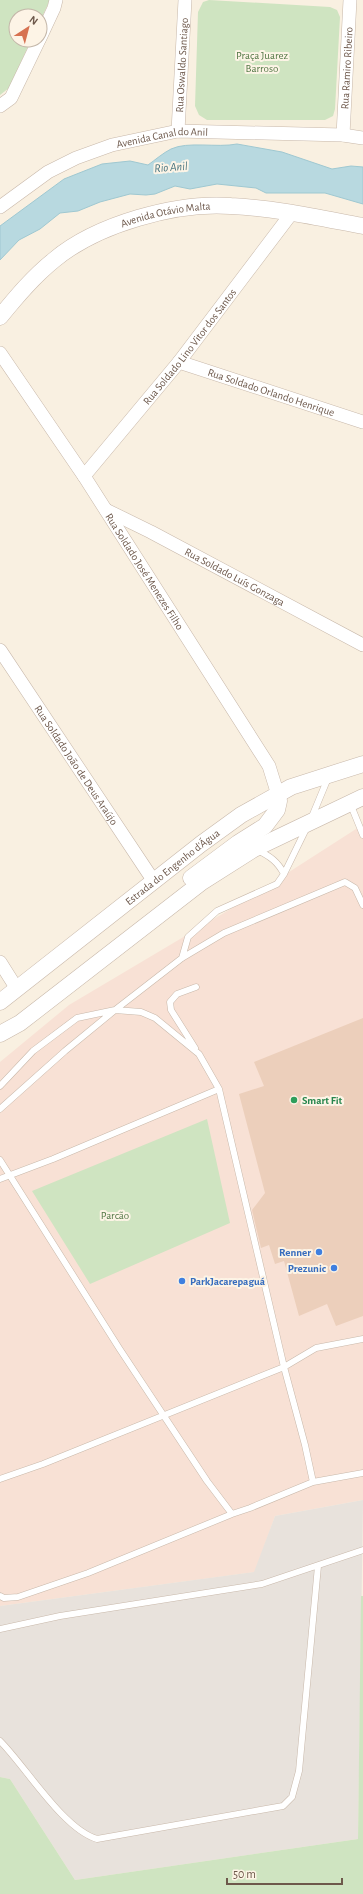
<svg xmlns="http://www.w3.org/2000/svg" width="363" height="1894" font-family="'Alegreya Sans',sans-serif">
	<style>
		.commercial { fill: #f8e1d5 }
		.industrial { fill: #e8e2dc }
		.green { fill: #cfe4c1 }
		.water { fill: #b8d9e0; stroke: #9fc8d1 }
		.building { fill: #eccfbb }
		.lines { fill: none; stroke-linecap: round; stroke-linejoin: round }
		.service-casing { stroke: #c8b8aa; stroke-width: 7 }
		.minor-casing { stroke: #c8b8aa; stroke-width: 14 }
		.tertiary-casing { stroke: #c8b8aa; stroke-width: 17 }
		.service { stroke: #fff; stroke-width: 6 }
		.minor { stroke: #fff; stroke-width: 13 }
		.tertiary { stroke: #fff; stroke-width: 16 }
		.leisure-dot { fill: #2e9e5b; stroke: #fdf4e6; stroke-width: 1.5 }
		.shop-dot { fill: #3f7fe0; stroke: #fdf4e6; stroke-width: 1.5 }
		.labels { text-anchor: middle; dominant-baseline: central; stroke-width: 4; stroke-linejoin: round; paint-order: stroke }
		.park-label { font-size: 11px; fill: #547847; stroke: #fdf4e6 }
		.street-label { font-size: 11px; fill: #6d584b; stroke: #fdf4e6 }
		.leisure-label { font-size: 11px; font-weight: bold; fill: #27864d; stroke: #fdf4e6; text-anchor: start }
		.shop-label { font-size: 11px; font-weight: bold; fill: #366cbe; stroke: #fdf4e6; text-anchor: end }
		.water-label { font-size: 12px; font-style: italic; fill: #47747f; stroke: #fdf4e6 }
	</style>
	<rect width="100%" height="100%" fill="#f9f0e1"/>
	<path class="commercial" d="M 363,828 L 363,1500 L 275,1516 L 255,1572 L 0,1606 L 0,1062 L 69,1005 L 239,904 L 356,829 Z"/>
	<path class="industrial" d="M 363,1500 L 358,1839 L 75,1880 L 10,1779 L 0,1777 L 0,1606 L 254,1572 L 275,1516 Z"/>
	<path class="green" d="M 0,0 L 50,0 L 40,21 L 40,16 L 16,16 L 16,40 L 31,40 L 9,88 L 0,95 Z
		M 209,0 L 330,7 L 337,10 L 340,17 L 335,109 L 333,116 L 325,120 L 207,120 L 199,115 L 195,106 L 198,12 L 203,2 Z
		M 207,1119 L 230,1223 L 90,1284 L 32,1191 Z
		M 361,1596 L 363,1596 L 363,1894 L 0,1894 L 0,1777 L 10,1779 L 75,1880 L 358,1839 Z"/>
	<path class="water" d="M 237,144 L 282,152 L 332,169 L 351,166 L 363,167 L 363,204 L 325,193 L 266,193 L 256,188 L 217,184 L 190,189 L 175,186 L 155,194 L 146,195 L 130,194 L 100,202 L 78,211 L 60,213 L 40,229 L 19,240 L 0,260 L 0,226 L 64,179 L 102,164 L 130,161 L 148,165 C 155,160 163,153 171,149 C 188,141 217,148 237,144 Z"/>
	<path class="building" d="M 363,1018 L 363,1316 L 336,1326 L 327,1304 L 299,1316 L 284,1261 L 275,1264 L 269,1245 L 261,1248 L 252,1210 L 265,1193 L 239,1094 L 264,1086 L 254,1062 Z"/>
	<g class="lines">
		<g class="service-casing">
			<path id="service" d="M 350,803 L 363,835
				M 311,819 L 328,778
				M 257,850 C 270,856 278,862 284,874
				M 182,958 L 188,937 L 217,911 L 277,884 L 284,874 L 307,827
				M 195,1048 L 171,1010 L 170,1002 L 177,994 L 196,987
				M 0,1086 L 33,1051 L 77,1018 L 115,1010 L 182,958 L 224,933 L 345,882 L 355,888 L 363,905
				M 0,1109 L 65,1051 L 115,1010 L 141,1012 L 155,1018 L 199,1054 L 219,1089 L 284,1367 L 305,1445 L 313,1482
				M 0,1160 L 119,1348 L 207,1481 L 232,1514 L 250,1508 L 313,1482 L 363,1473
				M 0,1179 L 53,1159 L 219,1089
				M 0,1479 L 43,1464 L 284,1367 L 316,1348 L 363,1339
				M 0,1596 L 4,1598 L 18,1597 L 88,1573 L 232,1514
				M 0,1629 L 60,1616 L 262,1584 L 363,1550
				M 0,1741 C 26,1767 63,1829 97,1839 L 283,1806 L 292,1797 L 299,1771 L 318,1566"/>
		</g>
		<g class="minor-casing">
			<g id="minor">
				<path d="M 40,38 L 54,8 L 56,0"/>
				<path d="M 0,106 L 11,98 L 39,40"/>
				<path id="s1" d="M 178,131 L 185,0"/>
				<path id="s2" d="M 343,135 L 350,0"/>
				<path id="s3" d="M 0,207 L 48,172 L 76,158 L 112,145 L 178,131 L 343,135 L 363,138"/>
				<path id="s4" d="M 0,353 L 84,476 L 269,766 L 278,795"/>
				<path id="s5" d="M 179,362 L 363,422"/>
				<path id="s6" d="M 84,476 L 179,362 L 291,214"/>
				<path id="s7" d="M 106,510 L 151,532 L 363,645"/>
				<path id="s8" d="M 0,650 L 153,880"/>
				<path d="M 0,962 L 17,989"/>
			</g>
		</g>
		<g class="tertiary-casing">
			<g id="tertiary">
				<path id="s9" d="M 0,317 C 17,296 33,277 54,260 C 97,224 176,202 231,206 C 275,208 320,218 363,226"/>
				<path d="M 191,878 L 238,843 L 265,826 L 277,810 L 279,801 L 278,795"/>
				<path id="s10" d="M 0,1002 L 201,844 L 241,815 L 291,787 L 363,764"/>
				<path d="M 0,1034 L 20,1023 L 202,882 L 254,849 L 363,797"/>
			</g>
		</g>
		<use href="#service" class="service"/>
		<use href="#minor" class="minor"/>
		<use href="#tertiary" class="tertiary"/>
	</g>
	<circle class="leisure-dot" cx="294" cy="1100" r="4"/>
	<g class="shop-dot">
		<circle cx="319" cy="1252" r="4"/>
		<circle cx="334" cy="1268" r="4"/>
		<circle cx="182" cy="1281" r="4"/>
	</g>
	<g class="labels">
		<g class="park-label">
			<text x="262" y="55">Praça Juarez<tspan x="262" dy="13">Barroso</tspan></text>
			<text x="115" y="1215">Parcão</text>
		</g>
		<g class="street-label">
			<text stroke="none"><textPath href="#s1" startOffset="66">Rua Oswaldo Santiago</textPath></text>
			<text stroke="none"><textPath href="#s2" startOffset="67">Rua Ramiro Ribeiro</textPath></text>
			<text stroke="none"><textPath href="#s3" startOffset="180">Avenida Canal do Anil</textPath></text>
			<text stroke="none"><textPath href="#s9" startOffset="201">Avenida Otávio Malta</textPath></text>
			<text stroke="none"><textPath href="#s6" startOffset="167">Rua Soldado Lino Vitor dos Santos</textPath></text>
			<text stroke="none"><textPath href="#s5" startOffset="97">Rua Soldado Orlando Henrique</textPath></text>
			<text stroke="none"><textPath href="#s4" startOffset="262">Rua Soldado José Menezes Filho</textPath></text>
			<text stroke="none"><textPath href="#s7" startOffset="145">Rua Soldado Luís Gonzaga</textPath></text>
			<text stroke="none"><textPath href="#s8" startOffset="138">Rua Soldado João de Deus Araújo</textPath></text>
			<text stroke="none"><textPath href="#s10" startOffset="219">Estrada do Engenho d'Água</textPath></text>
		</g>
		<g class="leisure-label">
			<text x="302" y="1100">Smart Fit</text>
		</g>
		<g class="shop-label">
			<text x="311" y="1252">Renner</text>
			<text x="326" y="1268">Prezunic</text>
			<text x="190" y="1281" text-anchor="start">ParkJacarepaguá</text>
		</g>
		<g class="water-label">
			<text transform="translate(171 167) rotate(-4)">Rio Anil</text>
		</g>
	</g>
	<g transform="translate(28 28) rotate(36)"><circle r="19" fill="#fdf4e6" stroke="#c3b6a8"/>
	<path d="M0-3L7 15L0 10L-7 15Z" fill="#d77251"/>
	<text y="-6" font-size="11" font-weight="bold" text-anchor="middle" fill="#6d584b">N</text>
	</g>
	<path d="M227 1878v6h115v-6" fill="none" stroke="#6d584b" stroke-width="2"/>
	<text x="233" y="1878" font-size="12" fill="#6d584b" stroke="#fdf4e6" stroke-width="3" paint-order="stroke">50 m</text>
</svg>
